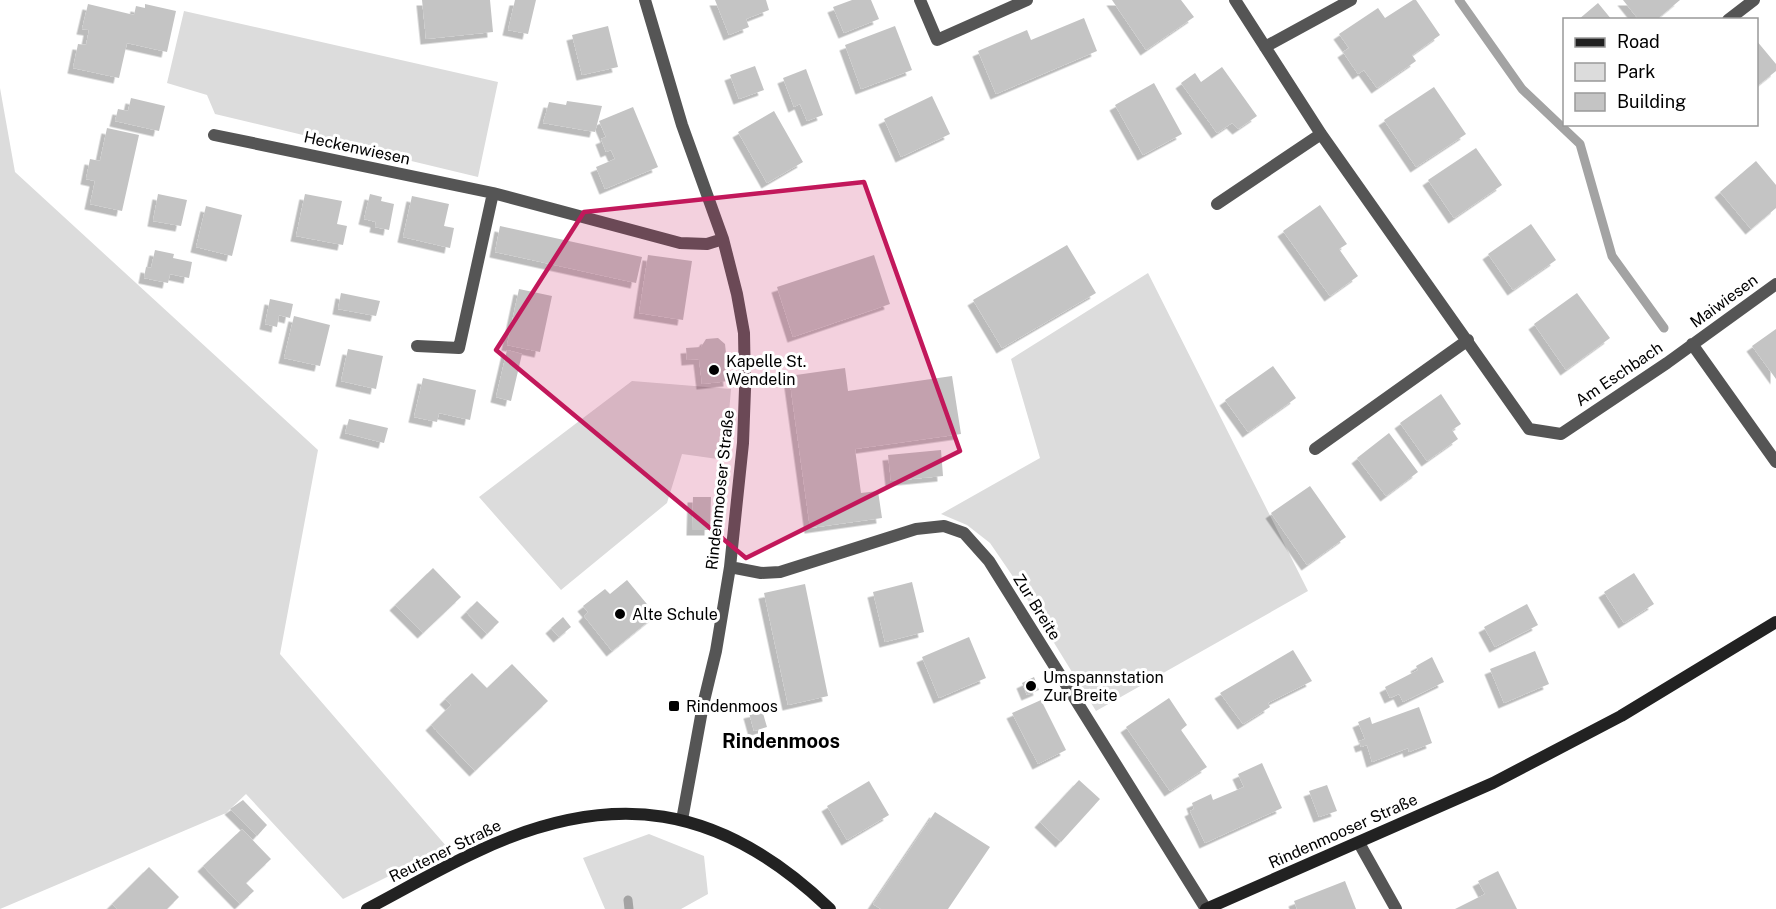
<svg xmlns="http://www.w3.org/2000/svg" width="1776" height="909" font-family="'Public Sans',sans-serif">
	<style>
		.green { fill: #dcdcdc }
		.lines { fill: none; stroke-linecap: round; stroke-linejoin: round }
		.stream { stroke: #a3a3a3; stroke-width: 9 }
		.building { fill: #c4c4c4; filter: url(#shadow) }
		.street { stroke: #555; stroke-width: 12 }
		.secondary { stroke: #222; stroke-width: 12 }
		.marked { fill: #c2185b; fill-opacity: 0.2; stroke: #c2185b; stroke-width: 4.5; stroke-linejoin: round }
		.poi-dot { fill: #000; stroke: #fff; stroke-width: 2 }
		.labels { text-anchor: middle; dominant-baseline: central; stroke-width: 6; stroke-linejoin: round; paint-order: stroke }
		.street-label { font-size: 16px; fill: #000; stroke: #fff }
		.poi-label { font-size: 16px; fill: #000; stroke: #fff; text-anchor: start }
		.quarter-label { font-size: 20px; font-weight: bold; fill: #000; stroke: #fff }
	</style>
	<defs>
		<filter id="shadow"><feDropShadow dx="-5.5" dy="5.5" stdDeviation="0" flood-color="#0004"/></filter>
	</defs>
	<rect width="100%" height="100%" fill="#fff"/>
	<path class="green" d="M 184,11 L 498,82 L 478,177 L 215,114 L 207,95 L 167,83 Z
		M 0,88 L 15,172 L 318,450 L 280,654 L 447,847 L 343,899 L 246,794 L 226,813 L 0,909 Z
		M 1148,273 L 1308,591 L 1096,711 L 1016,581 L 990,543 L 967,525 L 941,514 L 1040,458 L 1011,359 Z
		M 632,381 L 731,389 L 725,460 L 682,454 L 667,503 L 561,590 L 479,497 Z
		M 649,834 L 704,856 L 708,894 L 681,909 L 605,909 L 583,858 Z"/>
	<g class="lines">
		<path class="stream" d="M 1459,0 L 1522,89 L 1580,144 L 1612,256 L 1664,328
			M 628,900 L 629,909"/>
	</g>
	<path class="building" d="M 422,0 L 490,0 L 493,32 L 426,39 Z
		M 515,0 L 536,0 L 528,34 L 508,30 Z
		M 715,0 L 766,0 L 769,10 L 746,19 L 749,27 L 729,35 Z
		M 852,0 L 871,0 L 879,19 L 844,33 L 833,7 Z
		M 1112,0 L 1181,0 L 1194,17 L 1146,50 Z
		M 1413,0 L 1416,0 L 1440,35 L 1412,55 L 1416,61 L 1377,88 L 1364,70 L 1358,74 L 1343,52 L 1349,48 L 1339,34 L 1378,8 L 1385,18 Z
		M 1623,0 L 1680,0 L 1656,20 L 1639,20 Z
		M 1598,3 L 1612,20 L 1578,20 Z
		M 88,4 L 134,15 L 136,6 L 145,8 L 145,4 L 176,11 L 167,52 L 127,43 L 119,78 L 73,68 L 78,44 L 86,45 L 89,30 L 82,29 Z
		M 1084,18 L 1097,51 L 996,94 L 978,51 L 1027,30 L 1031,40 Z
		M 608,26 L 618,67 L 582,75 L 572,35 Z
		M 895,26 L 912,70 L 861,89 L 845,45 Z
		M 1756,40 L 1776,64 L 1776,71 L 1756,87 Z
		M 755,66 L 764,90 L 739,99 L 730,75 Z
		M 1222,67 L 1257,116 L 1238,129 L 1232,123 L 1217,133 L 1181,83 L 1195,73 L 1201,82 Z
		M 806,69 L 823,115 L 807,121 L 800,104 L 794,107 L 783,78 Z
		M 1154,83 L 1182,134 L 1143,155 L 1115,105 Z
		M 1434,87 L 1466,134 L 1416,167 L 1384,120 Z
		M 932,96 L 950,134 L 901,157 L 884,119 Z
		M 131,98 L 165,106 L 159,131 L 115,121 L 118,109 L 128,111 Z
		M 567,101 L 602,106 L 595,132 L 543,123 L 549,102 L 566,105 Z
		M 633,107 L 658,167 L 605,189 L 596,167 L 615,159 L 611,150 L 606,152 L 601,139 L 606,137 L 599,121 Z
		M 774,111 L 803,162 L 767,183 L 738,132 Z
		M 107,128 L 139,135 L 122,211 L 90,204 L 95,181 L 86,179 L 90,159 L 100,161 Z
		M 1476,148 L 1502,185 L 1454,218 L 1428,180 Z
		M 1756,161 L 1776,185 L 1776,208 L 1751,229 L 1720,192 Z
		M 158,194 L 187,200 L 181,226 L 153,221 Z
		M 305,194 L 342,201 L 337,224 L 347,226 L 343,245 L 296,236 Z
		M 370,194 L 382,197 L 381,201 L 394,204 L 389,230 L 375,227 L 376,222 L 364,219 Z
		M 412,196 L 449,204 L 444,226 L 454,228 L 450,248 L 403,237 Z
		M 1320,205 L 1347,244 L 1339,249 L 1358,276 L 1330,296 L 1283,231 Z
		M 206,206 L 242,215 L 232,256 L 196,247 Z
		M 1531,224 L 1556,260 L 1513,290 L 1488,254 Z
		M 500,226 L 642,257 L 636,283 L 495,252 Z
		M 1067,245 L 1096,293 L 1002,348 L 973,300 Z
		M 155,250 L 174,254 L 173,258 L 192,262 L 189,278 L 170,274 L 168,283 L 144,278 L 146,267 L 151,268 Z
		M 648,255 L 692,261 L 683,320 L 639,313 Z
		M 874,255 L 890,304 L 793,337 L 777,287 Z
		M 519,289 L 552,296 L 540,352 L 507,345 Z
		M 341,293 L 380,301 L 376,316 L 338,309 Z
		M 1577,293 L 1610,338 L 1566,370 L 1534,324 Z
		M 270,299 L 293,304 L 290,318 L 279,315 L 277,327 L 265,324 Z
		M 294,316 L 330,325 L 320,366 L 284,358 Z
		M 1776,329 L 1776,379 L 1752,346 Z
		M 718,338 L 725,344 L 729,381 L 702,384 L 699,359 L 687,360 L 686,348 L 701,347 L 706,339 Z
		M 348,349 L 383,356 L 376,389 L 341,381 Z
		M 507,350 L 522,354 L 511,401 L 496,397 Z
		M 1273,366 L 1296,398 L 1248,432 L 1225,400 Z
		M 845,368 L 848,391 L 952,376 L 961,434 L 855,449 L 861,493 L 878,491 L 882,518 L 810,528 L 789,376 Z
		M 423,378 L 476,390 L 470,420 L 439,413 L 437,422 L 414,417 Z
		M 1441,394 L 1461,424 L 1452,430 L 1458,439 L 1427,461 L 1400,423 Z
		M 349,419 L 388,428 L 384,443 L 345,433 Z
		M 1389,433 L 1418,472 L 1386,496 L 1357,458 Z
		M 941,450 L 943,476 L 891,481 L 888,455 Z
		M 1310,486 L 1346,537 L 1307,565 L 1271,513 Z
		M 693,497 L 711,497 L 710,530 L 692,530 Z
		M 433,568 L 461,597 L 423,633 L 395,605 Z
		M 1634,573 L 1654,604 L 1624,623 L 1604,592 Z
		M 627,580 L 656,615 L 612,651 L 584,616 L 588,612 L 583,606 L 605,589 L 610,594 Z
		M 912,582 L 924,632 L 885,642 L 873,592 Z
		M 805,584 L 828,696 L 788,705 L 764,593 Z
		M 477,601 L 499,622 L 487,634 L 466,612 Z
		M 1527,604 L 1538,625 L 1495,647 L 1484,627 Z
		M 563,617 L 571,627 L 559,637 L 551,628 Z
		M 969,637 L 986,678 L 939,698 L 922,657 Z
		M 1293,650 L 1312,681 L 1268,703 L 1270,707 L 1243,724 L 1220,693 Z
		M 1535,651 L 1549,684 L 1504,703 L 1490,669 Z
		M 1432,657 L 1444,682 L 1403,702 L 1399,694 L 1390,698 L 1385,687 L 1418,670 L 1416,666 Z
		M 512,664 L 548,701 L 475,771 L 431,725 L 451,705 L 445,699 L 472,673 L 487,688 Z
		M 1034,677 L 1039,690 L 1027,695 L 1022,683 Z
		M 1169,698 L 1187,725 L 1181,730 L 1207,767 L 1170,791 L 1126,727 Z
		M 1041,700 L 1066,750 L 1038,764 L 1012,713 Z
		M 1419,707 L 1432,743 L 1409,752 L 1408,748 L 1372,762 L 1367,745 L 1361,747 L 1359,741 L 1365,739 L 1358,722 L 1370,717 L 1372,724 Z
		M 762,710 L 767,727 L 754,731 L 749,713 Z
		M 1262,763 L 1282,808 L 1205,843 L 1190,811 L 1194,809 L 1192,803 L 1211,794 L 1213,800 L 1244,787 L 1238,774 Z
		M 1079,780 L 1100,799 L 1061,842 L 1040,822 Z
		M 869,781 L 889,815 L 847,840 L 827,806 Z
		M 1327,785 L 1337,811 L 1319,817 L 1309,791 Z
		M 243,800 L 267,825 L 257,836 L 230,809 Z
		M 935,812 L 990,847 L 948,909 L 881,909 L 873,904 Z
		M 242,829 L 271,859 L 246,883 L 254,891 L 240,904 L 203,866 Z
		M 149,867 L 179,897 L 167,909 L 117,909 L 112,904 Z
		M 1498,871 L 1517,909 L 1455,909 L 1485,894 L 1478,881 Z
		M 1345,881 L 1356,909 L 1297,909 L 1294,901 Z"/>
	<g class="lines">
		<path class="street" d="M 645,0 L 682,125 L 723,239 L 737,294 L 744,333 L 745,389 L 743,443 L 730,567 L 716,651 L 703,705 L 682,820
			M 920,0 L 937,40 L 1027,0
			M 1235,0 L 1321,134 L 1529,429 L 1561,434 L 1667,363 L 1776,284
			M 1728,20 L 1754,0
			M 1265,47 L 1351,0
			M 214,135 L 493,193 L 680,243 L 707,244 L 723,239
			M 1217,204 L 1321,134
			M 1692,344 L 1776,462
			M 417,346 L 459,348 L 493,193
			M 1315,449 L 1468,340
			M 730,567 L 761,573 L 780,572 L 916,529 L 944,526 L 964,533 L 989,561 L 1206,909
			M 1359,843 L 1396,909"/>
		<path class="secondary" d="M 367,909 C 403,890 439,869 476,852 C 613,787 721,804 830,909
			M 1206,909 L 1493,783 L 1621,716 L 1776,622"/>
	</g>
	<path class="marked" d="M 864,182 L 960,451 L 746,558 L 496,350 L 584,212 Z"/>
	<g class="poi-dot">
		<circle cx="714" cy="370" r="6"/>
		<circle cx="620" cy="614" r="6"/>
		<circle cx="1031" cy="686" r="6"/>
		<rect x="668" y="700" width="12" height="12" rx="3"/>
	</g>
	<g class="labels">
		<g class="street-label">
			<text transform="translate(357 148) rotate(12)">Heckenwiesen</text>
			<text transform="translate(1724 301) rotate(-36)">Maiwiesen</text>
			<text transform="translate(1619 374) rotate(-34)">Am Eschbach</text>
			<text transform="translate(720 490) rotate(-84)">Rindenmooser Straße</text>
			<text transform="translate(1037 607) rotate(58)">Zur Breite</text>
			<text transform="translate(1343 831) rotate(-24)">Rindenmooser Straße</text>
			<text transform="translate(445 851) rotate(-26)">Reutener Straße</text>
		</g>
		<g class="poi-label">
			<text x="726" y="361">Kapelle St.<tspan x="726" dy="18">Wendelin</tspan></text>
			<text x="632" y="614">Alte Schule</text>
			<text x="1043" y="677">Umspannstation<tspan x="1043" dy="18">Zur Breite</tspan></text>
			<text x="686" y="706">Rindenmoos</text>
		</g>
		<g class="quarter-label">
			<text x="781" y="741">Rindenmoos</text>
		</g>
	</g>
	<rect x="1563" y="18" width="195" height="108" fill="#ffffff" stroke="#999999" stroke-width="1.5"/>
	<rect x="1575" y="38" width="30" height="9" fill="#222222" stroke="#999999" stroke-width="1.5"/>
	<text x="1617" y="48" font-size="18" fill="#000000">Road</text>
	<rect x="1575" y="63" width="30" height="18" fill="#dcdcdc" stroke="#999999" stroke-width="1.5"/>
	<text x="1617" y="78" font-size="18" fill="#000000">Park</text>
	<rect x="1575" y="93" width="30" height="18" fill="#c4c4c4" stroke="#999999" stroke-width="1.5"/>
	<text x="1617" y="108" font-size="18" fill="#000000">Building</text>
</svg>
